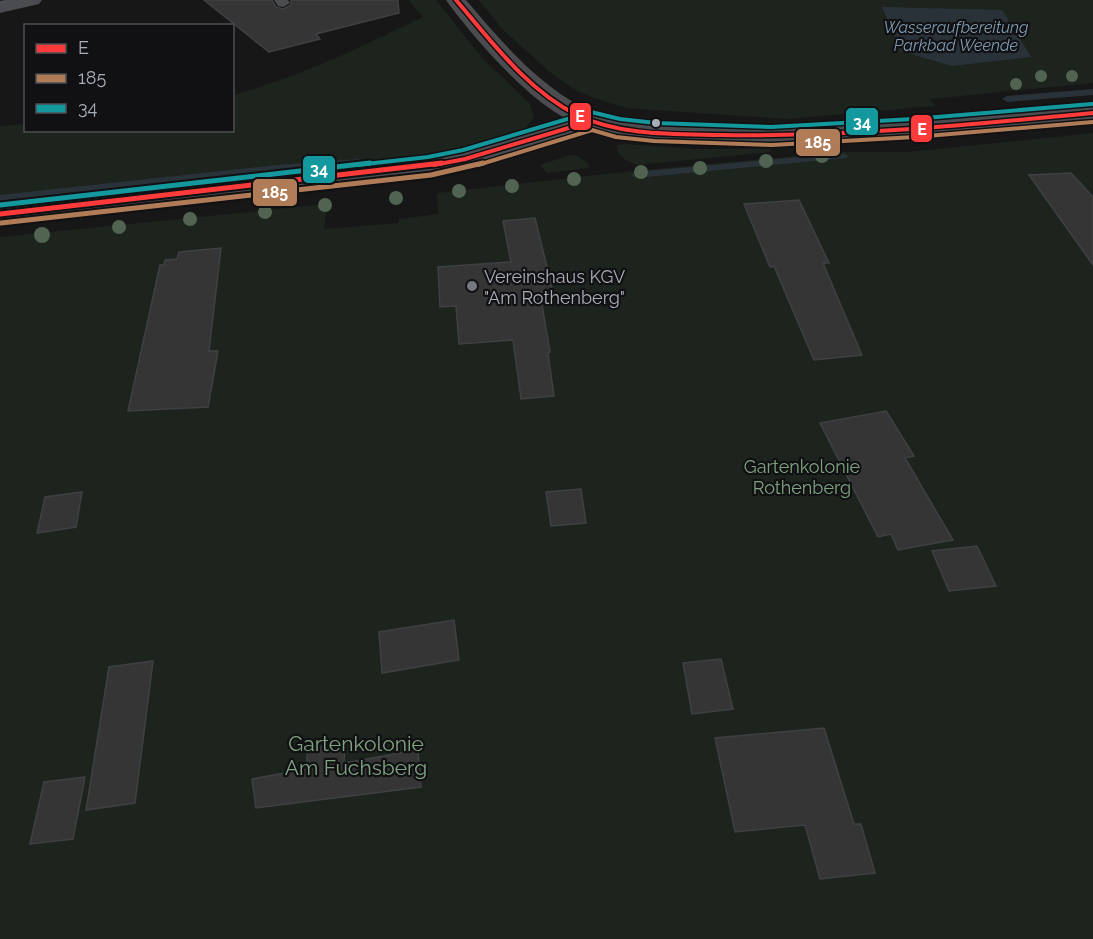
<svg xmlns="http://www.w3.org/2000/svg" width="1093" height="939" font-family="Raleway,sans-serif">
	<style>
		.green { fill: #1d241e }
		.water { fill: #2a3239 }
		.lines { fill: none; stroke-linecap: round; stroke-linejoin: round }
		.stream { fill: #2a3239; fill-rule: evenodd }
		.building { fill: #353536; stroke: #3f4043; stroke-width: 1.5 }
		.service { fill: #4b4c50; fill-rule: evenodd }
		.minor { fill: #4b4c50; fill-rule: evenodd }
		.tertiary { fill: #4b4c50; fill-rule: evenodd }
		.bus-1-far1-casing { stroke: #111113; stroke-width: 7 }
		.bus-1-casing { stroke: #111113; stroke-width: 9 }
		.bus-2-far1-casing { stroke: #111113; stroke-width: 7 }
		.bus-2-casing { stroke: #111113; stroke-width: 9 }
		.bus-3-far1-casing { stroke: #111113; stroke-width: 7 }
		.bus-3-casing { stroke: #111113; stroke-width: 9 }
		.bus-1-far1 { stroke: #ff3a3a; stroke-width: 4 }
		.bus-1 { stroke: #ff3a3a; stroke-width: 5 }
		.bus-2-far1 { stroke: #b07c57; stroke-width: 4 }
		.bus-2 { stroke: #b07c57; stroke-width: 5 }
		.bus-3-far1 { stroke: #13989e; stroke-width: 4 }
		.bus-3 { stroke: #13989e; stroke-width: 5 }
		.tree { fill: #506451 }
		.bus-dot { fill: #a8adb8; stroke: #111113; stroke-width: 2 }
		.poi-dot { fill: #757880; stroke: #111113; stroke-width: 2 }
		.labels { text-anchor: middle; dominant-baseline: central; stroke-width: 4.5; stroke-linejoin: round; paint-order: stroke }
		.far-water-label { font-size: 16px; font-style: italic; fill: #7f9bb3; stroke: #111113 }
		.poi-label { font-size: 18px; fill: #a8adb8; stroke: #111113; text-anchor: start }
		.park-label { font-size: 18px; fill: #7fa381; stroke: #111113 }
		.near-park-label { font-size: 21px; fill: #7fa381; stroke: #111113 }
		.line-badge { stroke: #111113; stroke-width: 2 }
		.badge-label { font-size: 16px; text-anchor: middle; font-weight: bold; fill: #fff }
	</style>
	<rect width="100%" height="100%" fill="#171717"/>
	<path class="green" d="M 408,0 L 436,0 L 483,59 L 530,104 L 534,117 L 523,132 L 428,157 L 0,201 L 0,126 L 25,124 L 26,130 L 232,130 L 233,95 C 299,77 361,47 423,17 Z
		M 479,0 L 1093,0 L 1093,83 L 930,99 L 935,106 L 787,119 L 627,108 L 594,98 L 574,89 L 552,74 L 502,29 Z
		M 1093,133 L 1093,939 L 0,939 L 0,237 L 327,204 L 324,229 L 398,223 L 399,219 L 438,214 L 437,193 L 623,172 L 839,152 L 908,152 Z
		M 626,144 L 694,149 L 770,149 L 771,152 L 637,165 C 626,160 617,158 617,145 Z
		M 570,155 L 576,155 L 589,164 L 589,168 L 547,173 L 540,165 Z"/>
	<path class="water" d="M 882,7 L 1002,10 L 1031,57 L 952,66 L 901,51 Z"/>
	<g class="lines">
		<path class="stream" d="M 1093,89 L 1093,95 L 1007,102 L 1002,99 L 1007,96 Z
			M 843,153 L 848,156 L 846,158 L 636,178 L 631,175 L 636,172 Z
			M 358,159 L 361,160 L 361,164 L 0,201 L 0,195 L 278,165 Z"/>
	</g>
	<path class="building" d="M 204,0 L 272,0 L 276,7 L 283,9 L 291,5 L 291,0 L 398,0 L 399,13 L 316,34 L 320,39 L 269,52 Z
		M 1071,173 L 1093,197 L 1093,265 L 1029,175 Z
		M 799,200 L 829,263 L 823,263 L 862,355 L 814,360 L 774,266 L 770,267 L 744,204 Z
		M 535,218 L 553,292 L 540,293 L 550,352 L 548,353 L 554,396 L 521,399 L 513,340 L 459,344 L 456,306 L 440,307 L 438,267 L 511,262 L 503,221 Z
		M 221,248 L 209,351 L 218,351 L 208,407 L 128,411 L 160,265 L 164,265 L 165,260 L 177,259 L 179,252 Z
		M 886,411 L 914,456 L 905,458 L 953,540 L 898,550 L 891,534 L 878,537 L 820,423 Z
		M 581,489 L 586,523 L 551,526 L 546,492 Z
		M 82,492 L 76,527 L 37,533 L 45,497 Z
		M 977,546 L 996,586 L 949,591 L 932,551 Z
		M 454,620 L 459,660 L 382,673 L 379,632 Z
		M 721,659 L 733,709 L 692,714 L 683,663 Z
		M 153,661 L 135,803 L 86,810 L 109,667 Z
		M 824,728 L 854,824 L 861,824 L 875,873 L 820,879 L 805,825 L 735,832 L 715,738 Z
		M 345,744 L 344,763 L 418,750 L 421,787 L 256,808 L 252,779 L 307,769 L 307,748 Z
		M 85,777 L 73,839 L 30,844 L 44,782 Z"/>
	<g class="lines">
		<path class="service" d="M 274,0 L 288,0 L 290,3 L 283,7 L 278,6 Z"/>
		<path class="minor" d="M 5,0 L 42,0 L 39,4 L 0,13 L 0,1 Z
			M 446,0 L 466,0 C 506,47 543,91 600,116 L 603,121 L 600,126 C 556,137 470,34 446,0 Z"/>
		<path class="tertiary" d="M 1093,106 L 1093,120 L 914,135 L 771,143 L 655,139 L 618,135 L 592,128 L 473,164 L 429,173 L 0,222 L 0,206 L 429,159 L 461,153 L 592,114 L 619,121 L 655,125 L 771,129 L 914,121 Z"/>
		<g class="bus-1-far1-casing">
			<path id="bus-1-far1" d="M 456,0 C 492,42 527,90 577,115 C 621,136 673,134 720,135 C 845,137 969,125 1093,113
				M 434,165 L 465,159 L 592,121"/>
		</g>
		<g class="bus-1-casing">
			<path id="bus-1" d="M 0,214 L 442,163"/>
		</g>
		<g class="bus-2-far1-casing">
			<path id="bus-2-far1" d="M 478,165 L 592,130 L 616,137 L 654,141 L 772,145 L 915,137 L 1093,122"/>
		</g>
		<g class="bus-2-casing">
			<path id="bus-2" d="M 1,223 L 431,175 L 483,163"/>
		</g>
		<g class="bus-3-far1-casing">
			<path id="bus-3-far1" d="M 357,165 L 428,157 L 463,150 L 591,112 L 620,119 L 656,123 L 771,127 L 913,119 L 1092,104"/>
		</g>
		<g class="bus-3-casing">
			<path id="bus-3" d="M 0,205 L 370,163"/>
		</g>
		<use href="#bus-1-far1" class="bus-1-far1"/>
		<use href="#bus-1" class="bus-1"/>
		<use href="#bus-2-far1" class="bus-2-far1"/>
		<use href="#bus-2" class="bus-2"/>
		<use href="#bus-3-far1" class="bus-3-far1"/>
		<use href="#bus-3" class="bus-3"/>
	</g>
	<g class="tree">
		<circle cx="1041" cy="76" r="6"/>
		<circle cx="1072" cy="76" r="6"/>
		<circle cx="1016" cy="84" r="6"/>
		<circle cx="822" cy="156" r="7"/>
		<circle cx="766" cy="161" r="7"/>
		<circle cx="700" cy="168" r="7"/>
		<circle cx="641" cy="172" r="7"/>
		<circle cx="574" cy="179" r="7"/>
		<circle cx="512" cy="186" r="7"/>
		<circle cx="459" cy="191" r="7"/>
		<circle cx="396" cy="198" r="7"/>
		<circle cx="325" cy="205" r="7"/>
		<circle cx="265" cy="212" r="7"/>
		<circle cx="190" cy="219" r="7"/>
		<circle cx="119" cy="227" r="7"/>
		<circle cx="42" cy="235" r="8"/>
	</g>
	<circle class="bus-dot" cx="656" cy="123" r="5"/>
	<circle class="poi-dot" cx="472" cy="286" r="6"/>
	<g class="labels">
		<g class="far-water-label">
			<text x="956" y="27">Wasseraufbereitung<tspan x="956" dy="18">Parkbad Weende</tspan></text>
		</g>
		<g class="poi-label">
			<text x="484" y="276">Vereinshaus KGV<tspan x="484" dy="21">"Am Rothenberg"</tspan></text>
		</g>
		<g class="park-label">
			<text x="802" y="466">Gartenkolonie<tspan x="802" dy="21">Rothenberg</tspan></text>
		</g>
		<g class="near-park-label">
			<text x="356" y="743">Gartenkolonie<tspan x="356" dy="24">Am Fuchsberg</tspan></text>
		</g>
	</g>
	<g class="line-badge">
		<rect x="569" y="102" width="23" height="29" rx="6" fill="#ff3a3a"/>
		<rect x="845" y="107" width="34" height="29" rx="6" fill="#13989e"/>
		<rect x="910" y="114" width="23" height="29" rx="6" fill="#ff3a3a"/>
		<rect x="795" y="128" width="46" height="29" rx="6" fill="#b07c57"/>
		<rect x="302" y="155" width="34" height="29" rx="6" fill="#13989e"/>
		<rect x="252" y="178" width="46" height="29" rx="6" fill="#b07c57"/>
	</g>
	<g class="badge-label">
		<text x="580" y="122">E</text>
		<text x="862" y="128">34</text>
		<text x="922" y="135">E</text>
		<text x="818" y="148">185</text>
		<text x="319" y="175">34</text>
		<text x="275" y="198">185</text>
	</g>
	<rect x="24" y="24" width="210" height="108" fill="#111113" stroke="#4d4f55" stroke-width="1.5"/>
	<rect x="36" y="44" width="30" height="9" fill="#ff3a3a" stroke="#4d4f55" stroke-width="1.5"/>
	<text x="78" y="54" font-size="18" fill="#a8adb8">E</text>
	<rect x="36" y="74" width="30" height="9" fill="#b07c57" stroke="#4d4f55" stroke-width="1.5"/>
	<text x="78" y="84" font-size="18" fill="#a8adb8">185</text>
	<rect x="36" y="104" width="30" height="9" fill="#13989e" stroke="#4d4f55" stroke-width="1.5"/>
	<text x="78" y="114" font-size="18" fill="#a8adb8">34</text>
</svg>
